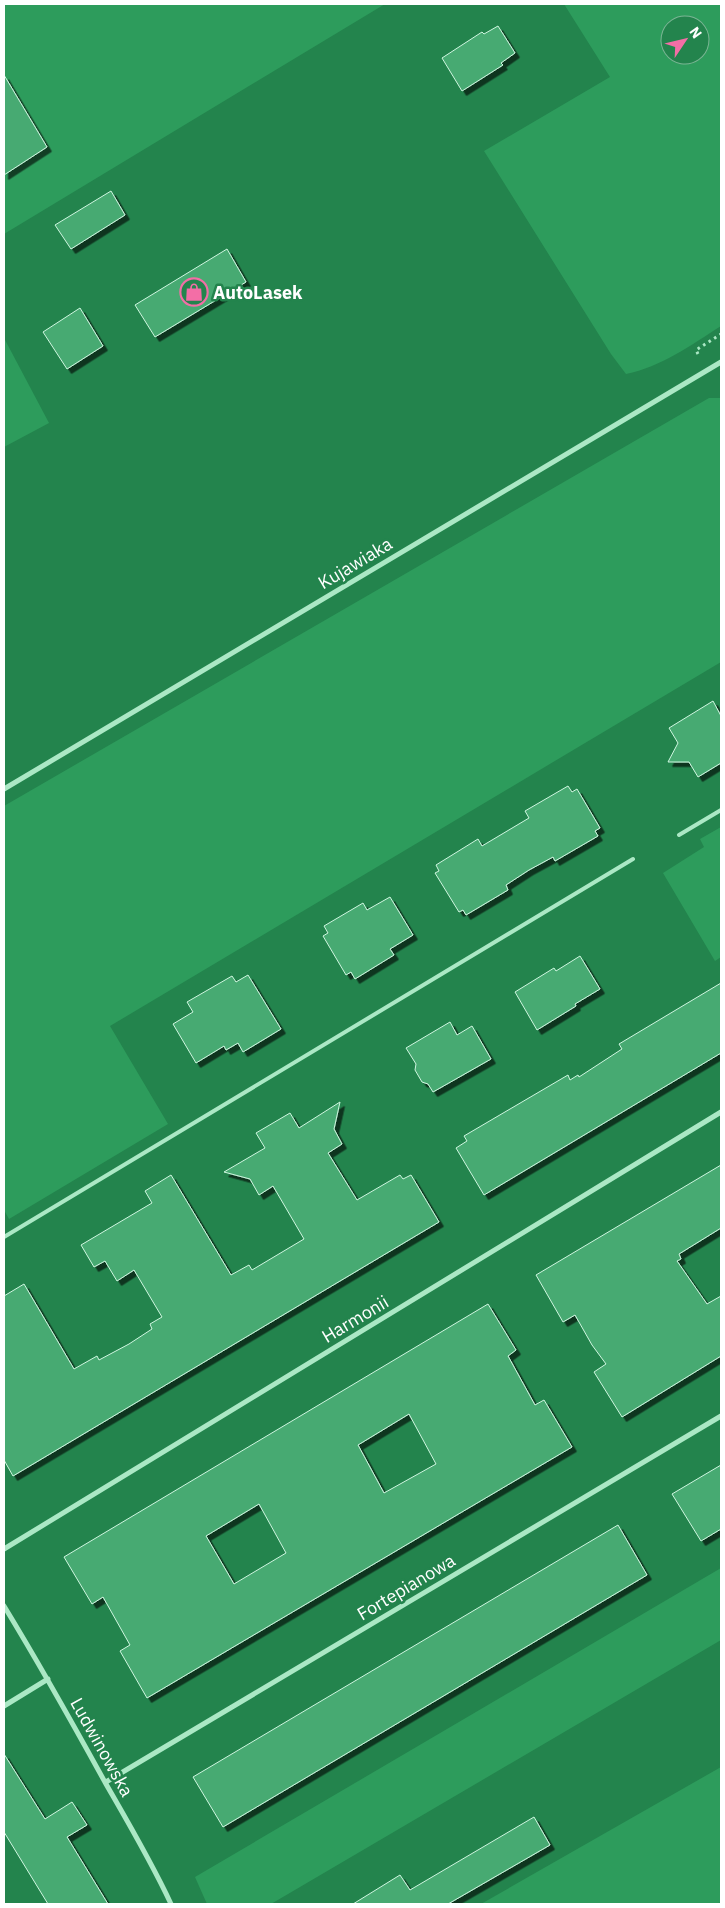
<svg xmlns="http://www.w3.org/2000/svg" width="725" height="1908" font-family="'IBM Plex Sans',sans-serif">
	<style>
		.green { fill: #2d9c5c; fill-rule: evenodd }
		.building { fill: #47aa72; stroke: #cff6e0; fill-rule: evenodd; filter: url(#shadow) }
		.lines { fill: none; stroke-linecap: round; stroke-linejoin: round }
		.path { stroke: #abe8c5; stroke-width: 3; stroke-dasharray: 2.5 4; stroke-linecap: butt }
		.lane { stroke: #abe8c5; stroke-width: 4 }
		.street { stroke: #abe8c5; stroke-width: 5 }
		.labels { text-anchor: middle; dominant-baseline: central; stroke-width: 5; stroke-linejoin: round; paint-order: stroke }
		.poi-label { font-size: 18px; font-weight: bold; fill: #fff; stroke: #23844d; text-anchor: start }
		.street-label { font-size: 18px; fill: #fff; stroke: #23844d }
	</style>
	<defs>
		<filter id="shadow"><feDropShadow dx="4.5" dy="4.5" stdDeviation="0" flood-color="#0009"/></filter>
	</defs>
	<rect width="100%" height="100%" fill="#23844d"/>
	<path class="green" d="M 4,4 L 385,4 L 4,234 Z
		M 564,4 L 721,4 L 721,326 C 691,345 661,367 626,374 L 611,354 L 484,151 L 610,77 ZM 670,25 L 700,25 L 700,55 L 670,55 Z
		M 4,338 L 49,423 L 4,447 Z
		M 709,398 L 721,398 L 721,662 L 110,1026 L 168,1124 L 9,1219 L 4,1210 L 4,806 Z
		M 721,827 L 721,957 L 715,961 L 663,873 L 704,847 L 700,839 Z
		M 721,1568 L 721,1640 L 271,1904 L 207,1904 L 195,1877 Z
		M 721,1767 L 721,1902 L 717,1904 L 481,1904 Z"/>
	<path class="building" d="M 498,26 L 515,53 L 501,63 L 503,65 L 462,91 L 442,58 L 482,32 L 484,34 Z
		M 4,75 L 47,147 L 4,175 Z
		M 111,191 L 125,215 L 71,249 L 55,225 Z
		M 227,249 L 246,282 L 155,337 L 135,305 Z
		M 80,308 L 103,346 L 67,369 L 43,332 Z
		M 713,701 L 721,716 L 721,763 L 698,777 L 689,762 L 668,762 L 678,743 L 669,728 Z
		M 568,786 L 572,792 L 577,789 L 600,828 L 595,831 L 598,836 L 555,861 L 553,857 L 529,870 L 506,885 L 508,890 L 466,915 L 463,910 L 459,912 L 435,873 L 439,871 L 436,865 L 478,839 L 482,846 L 529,818 L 525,811 Z
		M 390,897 L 413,935 L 390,949 L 394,955 L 355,979 L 351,972 L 346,975 L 323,936 L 328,933 L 324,926 L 363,903 L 367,910 Z
		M 580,956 L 600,989 L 575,1004 L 576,1006 L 537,1030 L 515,992 L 554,968 L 556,971 Z
		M 248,975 L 281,1029 L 243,1052 L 238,1043 L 226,1050 L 224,1046 L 196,1063 L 173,1024 L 193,1012 L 187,1002 L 232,976 L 236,982 Z
		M 721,983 L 721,1053 L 484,1195 L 456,1148 L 467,1141 L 464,1136 L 568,1075 L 570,1080 L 578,1075 L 579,1077 L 622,1049 L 619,1044 Z
		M 450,1022 L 457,1035 L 472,1026 L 491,1059 L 433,1092 L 428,1084 L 422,1082 L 415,1070 L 416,1064 L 406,1048 Z
		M 340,1102 L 334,1129 L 342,1144 L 328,1153 L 357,1200 L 400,1175 L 403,1179 L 411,1175 L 439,1222 L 13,1476 L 4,1460 L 4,1296 L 24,1284 L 74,1369 L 97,1356 L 99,1360 L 129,1344 L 152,1329 L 150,1324 L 162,1317 L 134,1270 L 117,1281 L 105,1261 L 94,1267 L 81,1245 L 152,1203 L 145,1191 L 171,1175 L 231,1275 L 249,1265 L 252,1270 L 304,1239 L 273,1186 L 259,1195 L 250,1179 L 224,1172 L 265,1148 L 256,1133 L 290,1113 L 299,1128 Z
		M 721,1165 L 721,1228 L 679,1254 L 681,1259 L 677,1261 L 707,1304 L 721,1296 L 721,1356 L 622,1417 L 594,1372 L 606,1364 L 592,1345 L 575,1315 L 563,1322 L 536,1275 Z
		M 488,1304 L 516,1350 L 508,1356 L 535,1405 L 544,1400 L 572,1447 L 147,1698 L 120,1651 L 130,1645 L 103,1597 L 92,1604 L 64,1557 ZM 409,1414 L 436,1464 L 384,1493 L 358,1445 ZM 259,1504 L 286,1553 L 234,1584 L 206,1536 Z
		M 721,1465 L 721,1529 L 701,1541 L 672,1494 Z
		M 618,1525 L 647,1575 L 223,1827 L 193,1777 Z
		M 4,1754 L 45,1819 L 72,1802 L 87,1825 L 67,1837 L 108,1904 L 48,1904 L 4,1832 Z
		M 534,1817 L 550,1845 L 448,1904 L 353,1904 L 400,1875 L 410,1890 Z"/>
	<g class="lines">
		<path class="path" d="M 698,354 L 696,350 L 721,334"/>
		<path class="lane" d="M 679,835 L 721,810
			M 4,1237 L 633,859"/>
		<path class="street" d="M 4,789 L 721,362
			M 4,1549 L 721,1112
			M 4,1606 C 40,1665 73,1724 106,1784 C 129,1824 152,1863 171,1904
			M 4,1706 L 48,1679
			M 106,1782 L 721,1416"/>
	</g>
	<defs>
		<g id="shop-ring" transform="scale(1.4375)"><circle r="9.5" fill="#23844d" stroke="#f36ea6" stroke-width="1.5"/><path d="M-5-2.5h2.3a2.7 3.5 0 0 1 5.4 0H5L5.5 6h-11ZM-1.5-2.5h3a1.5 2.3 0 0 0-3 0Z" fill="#f36ea6"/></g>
	</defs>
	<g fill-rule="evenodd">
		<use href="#shop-ring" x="194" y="292"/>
	</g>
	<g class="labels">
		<g class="poi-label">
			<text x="213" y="292">AutoLasek</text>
		</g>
		<g class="street-label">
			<text transform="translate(355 563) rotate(-31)">Kujawiaka</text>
			<text transform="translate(355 1319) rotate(-31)">Harmonii</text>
			<text transform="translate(406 1587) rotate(-31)">Fortepianowa</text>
			<text transform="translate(102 1747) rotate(61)">Ludwinowska</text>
		</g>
	</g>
	<rect width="725" height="1908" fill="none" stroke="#ffffff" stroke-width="10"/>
	<g transform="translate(685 40) rotate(55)"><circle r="24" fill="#23844d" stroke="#7bb594"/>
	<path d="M0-4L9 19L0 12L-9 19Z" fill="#f36ea6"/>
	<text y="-8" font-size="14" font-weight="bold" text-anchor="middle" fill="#ffffff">N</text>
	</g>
</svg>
